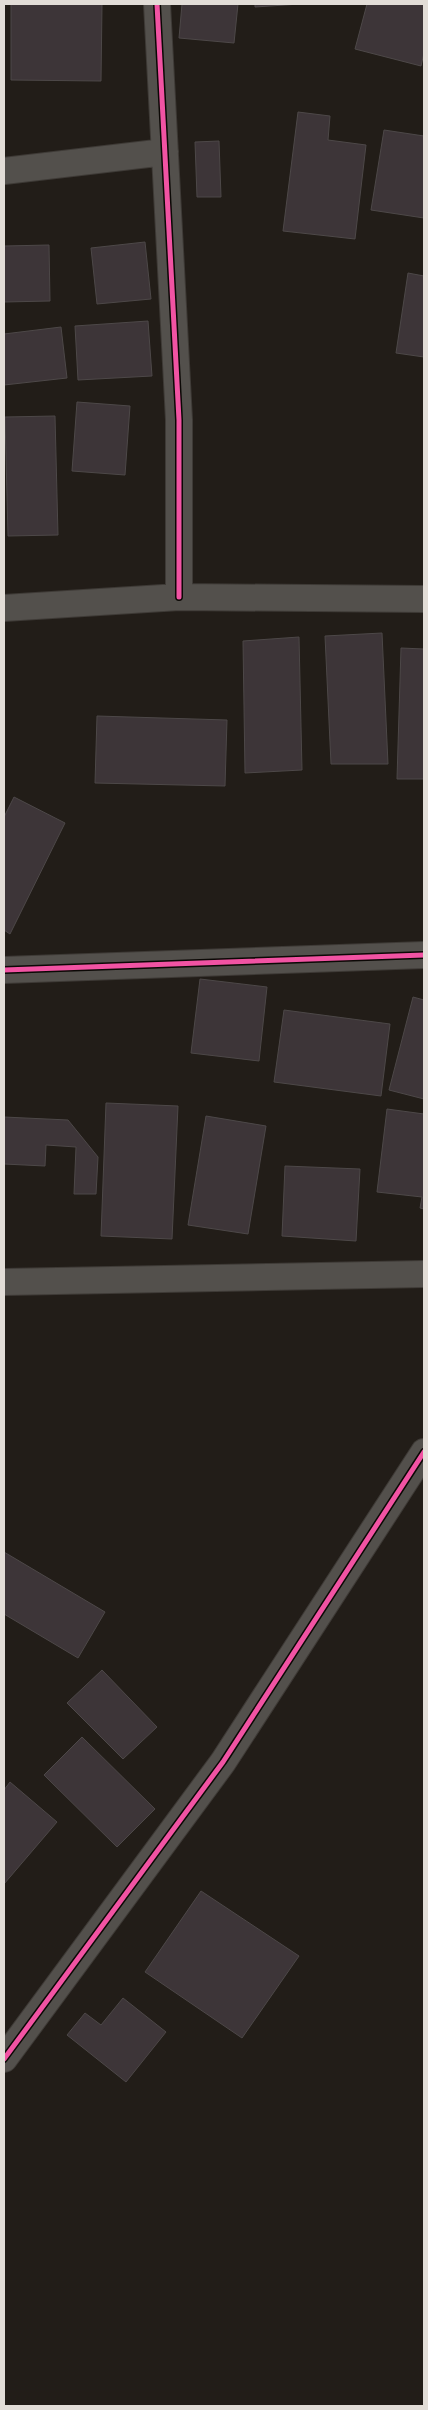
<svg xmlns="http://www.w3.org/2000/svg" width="428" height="2410" font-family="Inter,sans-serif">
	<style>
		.building { fill: #3d3538; stroke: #4d4848 }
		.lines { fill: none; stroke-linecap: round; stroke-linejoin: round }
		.minor-casing { stroke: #3e3a36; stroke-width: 28 }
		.minor { stroke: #53504c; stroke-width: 26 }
		.cycleway-casing { stroke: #0b0805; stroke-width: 8 }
		.cycleway { stroke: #f153a3; stroke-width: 5 }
	</style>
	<rect width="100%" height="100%" fill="#221d18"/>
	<path class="building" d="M 11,4 L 102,4 L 101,81 L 11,80 Z
		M 182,4 L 238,4 L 234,43 L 179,38 Z
		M 255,4 L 300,4 L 255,7 Z
		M 367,4 L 424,4 L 424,53 L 421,66 L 355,49 Z
		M 298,112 L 330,116 L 328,140 L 366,145 L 355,239 L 283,231 Z
		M 384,130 L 424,136 L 424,218 L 371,210 Z
		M 219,141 L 221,197 L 197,197 L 195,142 Z
		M 145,242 L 151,299 L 97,304 L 91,248 Z
		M 49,245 L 50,301 L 4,302 L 4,246 Z
		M 408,273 L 424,276 L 424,357 L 396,353 Z
		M 148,321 L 152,376 L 78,380 L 75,326 Z
		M 61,327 L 67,378 L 4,385 L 4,334 Z
		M 77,402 L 130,406 L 125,475 L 72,471 Z
		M 55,416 L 58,535 L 8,536 L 5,417 Z
		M 382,633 L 388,764 L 331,764 L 325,636 Z
		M 299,637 L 302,770 L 245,773 L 243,641 Z
		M 401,648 L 424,649 L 424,779 L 397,779 Z
		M 97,716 L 227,720 L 225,786 L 95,783 Z
		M 14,797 L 65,823 L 10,934 L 4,930 L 4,817 Z
		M 200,979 L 267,987 L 259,1061 L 191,1053 Z
		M 413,997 L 424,1000 L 424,1099 L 389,1090 Z
		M 284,1010 L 390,1024 L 381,1096 L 274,1082 Z
		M 106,1103 L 178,1106 L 172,1239 L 101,1236 Z
		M 387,1109 L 424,1114 L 424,1209 L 420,1208 L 422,1197 L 377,1192 Z
		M 206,1116 L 266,1126 L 248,1234 L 188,1225 Z
		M 4,1117 L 68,1120 L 98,1157 L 96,1194 L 74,1194 L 76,1147 L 46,1145 L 45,1166 L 4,1164 Z
		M 285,1166 L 360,1169 L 356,1241 L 282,1236 Z
		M 4,1552 L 105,1612 L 78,1658 L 4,1614 Z
		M 102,1670 L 157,1727 L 123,1759 L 67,1703 Z
		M 82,1737 L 155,1809 L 117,1847 L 44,1775 Z
		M 10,1782 L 57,1822 L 4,1884 L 4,1790 Z
		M 201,1891 L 299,1956 L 242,2038 L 145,1972 Z
		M 123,1998 L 166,2032 L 126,2082 L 67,2035 L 85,2013 L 101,2025 Z"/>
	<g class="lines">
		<g class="minor-casing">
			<path id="minor" d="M 157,4 L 179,420 L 179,597
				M 4,171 L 165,152
				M 4,608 L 179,597 L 424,599
				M 4,970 L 424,955
				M 4,1282 L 424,1274
				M 4,2059 L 223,1762 L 424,1452"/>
		</g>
		<use href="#minor" class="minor"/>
		<g class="cycleway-casing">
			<path id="cycleway" d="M 157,4 L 179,420 L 179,597
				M 4,970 L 424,955
				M 4,2059 L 223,1762 L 424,1452"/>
		</g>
		<use href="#cycleway" class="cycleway"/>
	</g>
	<rect width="428" height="2410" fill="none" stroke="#e2ddd7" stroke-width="10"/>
</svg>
